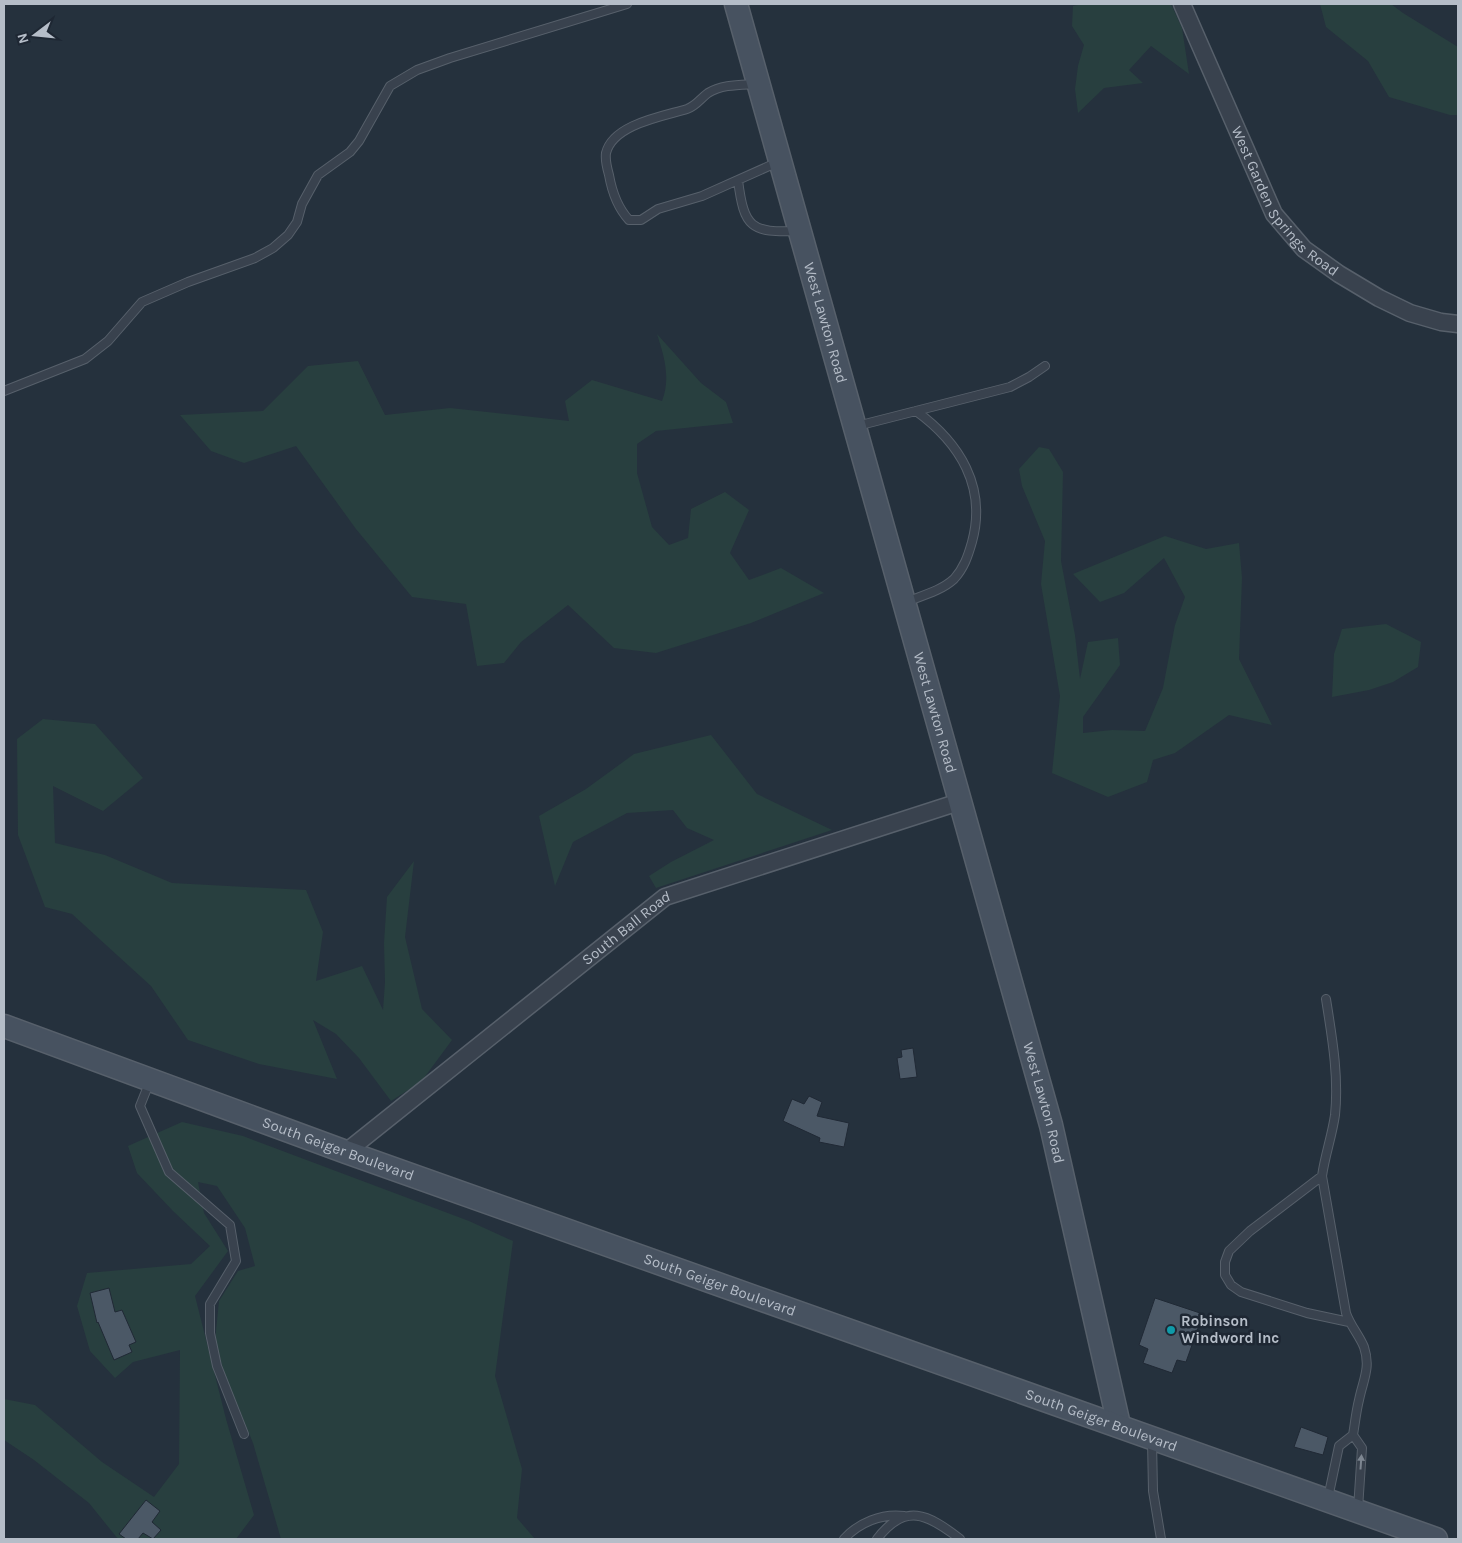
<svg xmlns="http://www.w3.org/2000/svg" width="1462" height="1543" font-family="Karla,sans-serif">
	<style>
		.green { fill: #283f3f }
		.building { fill: #4b5866; stroke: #202935 }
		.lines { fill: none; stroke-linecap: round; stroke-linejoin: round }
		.lane-casing { stroke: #57606b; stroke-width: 10 }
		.street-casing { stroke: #57606b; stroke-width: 19 }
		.secondary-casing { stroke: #57606b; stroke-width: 25 }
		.lane { stroke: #39424e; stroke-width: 8 }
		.street { stroke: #39424e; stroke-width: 16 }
		.secondary { stroke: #475260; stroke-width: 22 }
		.oneway { fill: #7d8691 }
		.culture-dot { fill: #0f9aa8; stroke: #1e2733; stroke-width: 2 }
		.labels { text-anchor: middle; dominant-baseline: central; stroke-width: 5; stroke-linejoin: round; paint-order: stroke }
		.street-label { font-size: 15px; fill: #b5bdc8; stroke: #1e2733 }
		.poi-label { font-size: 15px; font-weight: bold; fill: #b5bdc8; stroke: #1e2733; text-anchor: start }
	</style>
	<rect width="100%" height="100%" fill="#25313d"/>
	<path class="green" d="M 1082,4 L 1171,4 L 1182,28 L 1189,74 L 1151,46 L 1129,70 L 1143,83 L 1104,88 L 1078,113 L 1075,89 L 1078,66 L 1084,45 L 1072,26 L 1073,6 Z
		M 1320,4 L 1391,4 L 1403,13 L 1458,47 L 1458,115 L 1450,115 L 1389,97 L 1368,61 L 1326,27 Z
		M 657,334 L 701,383 L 726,402 L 733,423 L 656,431 L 637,444 L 637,473 L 652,527 L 669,545 L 688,538 L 691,509 L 725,492 L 749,510 L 730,553 L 749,580 L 781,568 L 824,593 L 751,623 L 656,653 L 614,648 L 568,605 L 521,642 L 504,663 L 477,666 L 466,604 L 412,597 L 356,529 L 296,446 L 244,463 L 211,451 L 180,415 L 263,411 L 308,366 L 358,361 L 385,415 L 450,408 L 569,421 L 565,401 L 592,380 L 662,401 C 671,378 664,356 657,334 Z
		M 1039,447 L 1049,449 L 1063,472 L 1061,561 L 1075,635 L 1080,679 L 1088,642 L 1118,638 L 1120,665 L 1083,717 L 1083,733 L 1112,730 L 1145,731 L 1163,688 L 1175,625 L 1185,597 L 1164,558 L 1124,593 L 1100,602 L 1073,574 L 1165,536 L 1206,549 L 1239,543 L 1242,578 L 1239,659 L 1272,725 L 1229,715 L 1175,753 L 1153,760 L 1147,782 L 1108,797 L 1052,773 L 1060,696 L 1041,584 L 1045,541 L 1022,486 L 1019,469 Z
		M 1386,624 L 1421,642 L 1418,667 L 1393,682 L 1369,690 L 1332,697 L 1334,654 L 1342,629 Z
		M 43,719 L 95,724 L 143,778 L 103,811 L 53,786 L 55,843 L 105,855 L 172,883 L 306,890 L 323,932 L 316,981 L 362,966 L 383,1010 L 385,982 L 384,943 L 387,897 L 414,861 L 405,937 L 422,1009 L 452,1040 L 421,1082 L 391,1101 L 359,1058 L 336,1034 L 313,1020 L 337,1079 L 259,1064 L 188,1040 L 151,986 L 72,914 L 45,907 L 18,835 L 17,739 Z
		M 711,735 L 757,794 L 832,830 L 656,888 L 649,876 L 671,862 L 714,840 L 687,828 L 673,810 L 627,813 L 573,842 L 555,886 L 539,816 L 586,789 L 634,754 Z
		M 182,1122 L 243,1136 L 469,1221 L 513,1241 L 495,1376 L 522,1469 L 517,1518 L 535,1539 L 281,1539 L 253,1443 L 224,1372 L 215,1341 L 219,1301 L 238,1271 L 255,1266 L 245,1228 L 217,1186 L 198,1182 L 204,1213 L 228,1251 L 195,1296 L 226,1419 L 254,1515 L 236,1539 L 118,1539 L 89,1503 L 34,1460 L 4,1440 L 4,1399 L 35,1405 L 102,1462 L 154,1497 L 179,1464 L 180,1350 L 133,1362 L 115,1378 L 90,1351 L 77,1306 L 87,1273 L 191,1264 L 210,1246 L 173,1211 L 137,1173 L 128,1146 Z"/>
	<path class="building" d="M 913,1048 L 917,1077 L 900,1079 L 897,1058 L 902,1057 L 901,1050 Z
		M 809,1096 L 822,1102 L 817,1116 L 849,1123 L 844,1147 L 819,1142 L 820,1138 L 783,1121 L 792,1099 L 804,1104 Z
		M 109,1288 L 115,1312 L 122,1310 L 136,1342 L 129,1345 L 132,1352 L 114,1360 L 98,1322 L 97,1323 L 90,1293 Z
		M 1155,1298 L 1203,1314 L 1186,1362 L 1177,1360 L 1172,1373 L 1143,1363 L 1148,1349 L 1139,1345 Z
		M 1301,1427 L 1328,1437 L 1323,1455 L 1294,1447 Z
		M 146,1500 L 160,1511 L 152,1522 L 161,1530 L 153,1539 L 143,1533 L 138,1539 L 126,1539 L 119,1534 Z"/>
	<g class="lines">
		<g class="lane-casing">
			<path id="lane" d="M 757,84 C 741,85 722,84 708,93 C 701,98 696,106 687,109 C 664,116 613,124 606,153 C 605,160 607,168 609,175 C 612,192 617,207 629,220 L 641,220 L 658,209 L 702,196 L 778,162
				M 738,180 C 744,228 751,233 798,231
				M 4,391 L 85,359 L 108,341 L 142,302 L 188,282 L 255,258 L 273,248 L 288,235 L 297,222 L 302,204 L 318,175 L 350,152 L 359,141 L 390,86 L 417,70 L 450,58 L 627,4
				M 857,426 L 1010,387 L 1029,377 L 1045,366
				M 906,602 C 921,596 941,591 954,579 C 964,568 968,556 972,542 C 987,487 960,443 916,411
				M 1326,999 C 1332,1037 1339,1076 1335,1115 C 1332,1136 1325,1155 1322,1176 L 1346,1313 C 1350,1325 1359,1335 1364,1347 C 1371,1368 1363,1380 1359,1400 C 1356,1412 1355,1423 1353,1435
				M 150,1081 L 140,1106 L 169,1172 L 230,1225 L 236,1261 L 210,1304 L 210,1333 L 217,1366 L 244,1434
				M 1322,1176 L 1250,1231 L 1229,1251 L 1225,1262 L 1225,1275 L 1231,1285 L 1241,1292 L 1307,1313 L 1349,1322
				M 1152,1441 L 1153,1491 L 1161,1539
				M 1328,1498 L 1339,1446 L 1353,1435 L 1362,1448 L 1358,1509
				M 844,1539 C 858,1523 882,1513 904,1516
				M 877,1539 C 905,1502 928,1514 960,1539"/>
		</g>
		<g class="street-casing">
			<g id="street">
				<path id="s1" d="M 1182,4 L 1274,214 L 1304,249 L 1339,274 L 1379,298 L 1410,313 L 1441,322 L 1458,324"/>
				<path id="s2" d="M 346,1152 L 665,897 L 959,802"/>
			</g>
		</g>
		<g class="secondary-casing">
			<g id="secondary">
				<path id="s3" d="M 736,4 L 1051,1125 L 1119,1425"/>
				<path id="s4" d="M 4,1026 L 346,1152 L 1436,1539"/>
			</g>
		</g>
		<use href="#lane" class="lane"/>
		<use href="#street" class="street"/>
		<use href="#secondary" class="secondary"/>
	</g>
	<defs><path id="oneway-solid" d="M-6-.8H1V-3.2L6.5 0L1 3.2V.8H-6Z" transform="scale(1.25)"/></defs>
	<use class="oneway" href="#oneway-solid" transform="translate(1361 1462) rotate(-86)"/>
	<circle class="culture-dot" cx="1171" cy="1330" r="5"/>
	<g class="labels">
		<g class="street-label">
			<text stroke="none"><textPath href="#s1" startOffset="225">West Garden Springs Road</textPath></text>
			<text stroke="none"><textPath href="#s3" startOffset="331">West Lawton Road</textPath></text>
			<text stroke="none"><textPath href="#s3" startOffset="736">West Lawton Road</textPath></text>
			<text stroke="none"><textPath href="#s2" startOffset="359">South Ball Road</textPath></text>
			<text stroke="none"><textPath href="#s3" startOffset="1141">West Lawton Road</textPath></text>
			<text stroke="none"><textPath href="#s4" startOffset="356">South Geiger Boulevard</textPath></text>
			<text stroke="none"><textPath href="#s4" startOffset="761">South Geiger Boulevard</textPath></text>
			<text stroke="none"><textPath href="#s4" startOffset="1166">South Geiger Boulevard</textPath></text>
		</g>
		<g class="poi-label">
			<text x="1181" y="1321">Robinson<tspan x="1181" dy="17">Windword Inc</tspan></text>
		</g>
	</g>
	<rect width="1462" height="1543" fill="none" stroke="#b5bdc8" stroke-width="10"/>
	<g transform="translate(35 35) rotate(254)" stroke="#1e2733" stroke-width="4" paint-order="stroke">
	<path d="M0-4L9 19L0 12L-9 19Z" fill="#b5bdc8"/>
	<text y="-8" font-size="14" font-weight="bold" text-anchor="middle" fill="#b5bdc8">N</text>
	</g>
</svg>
